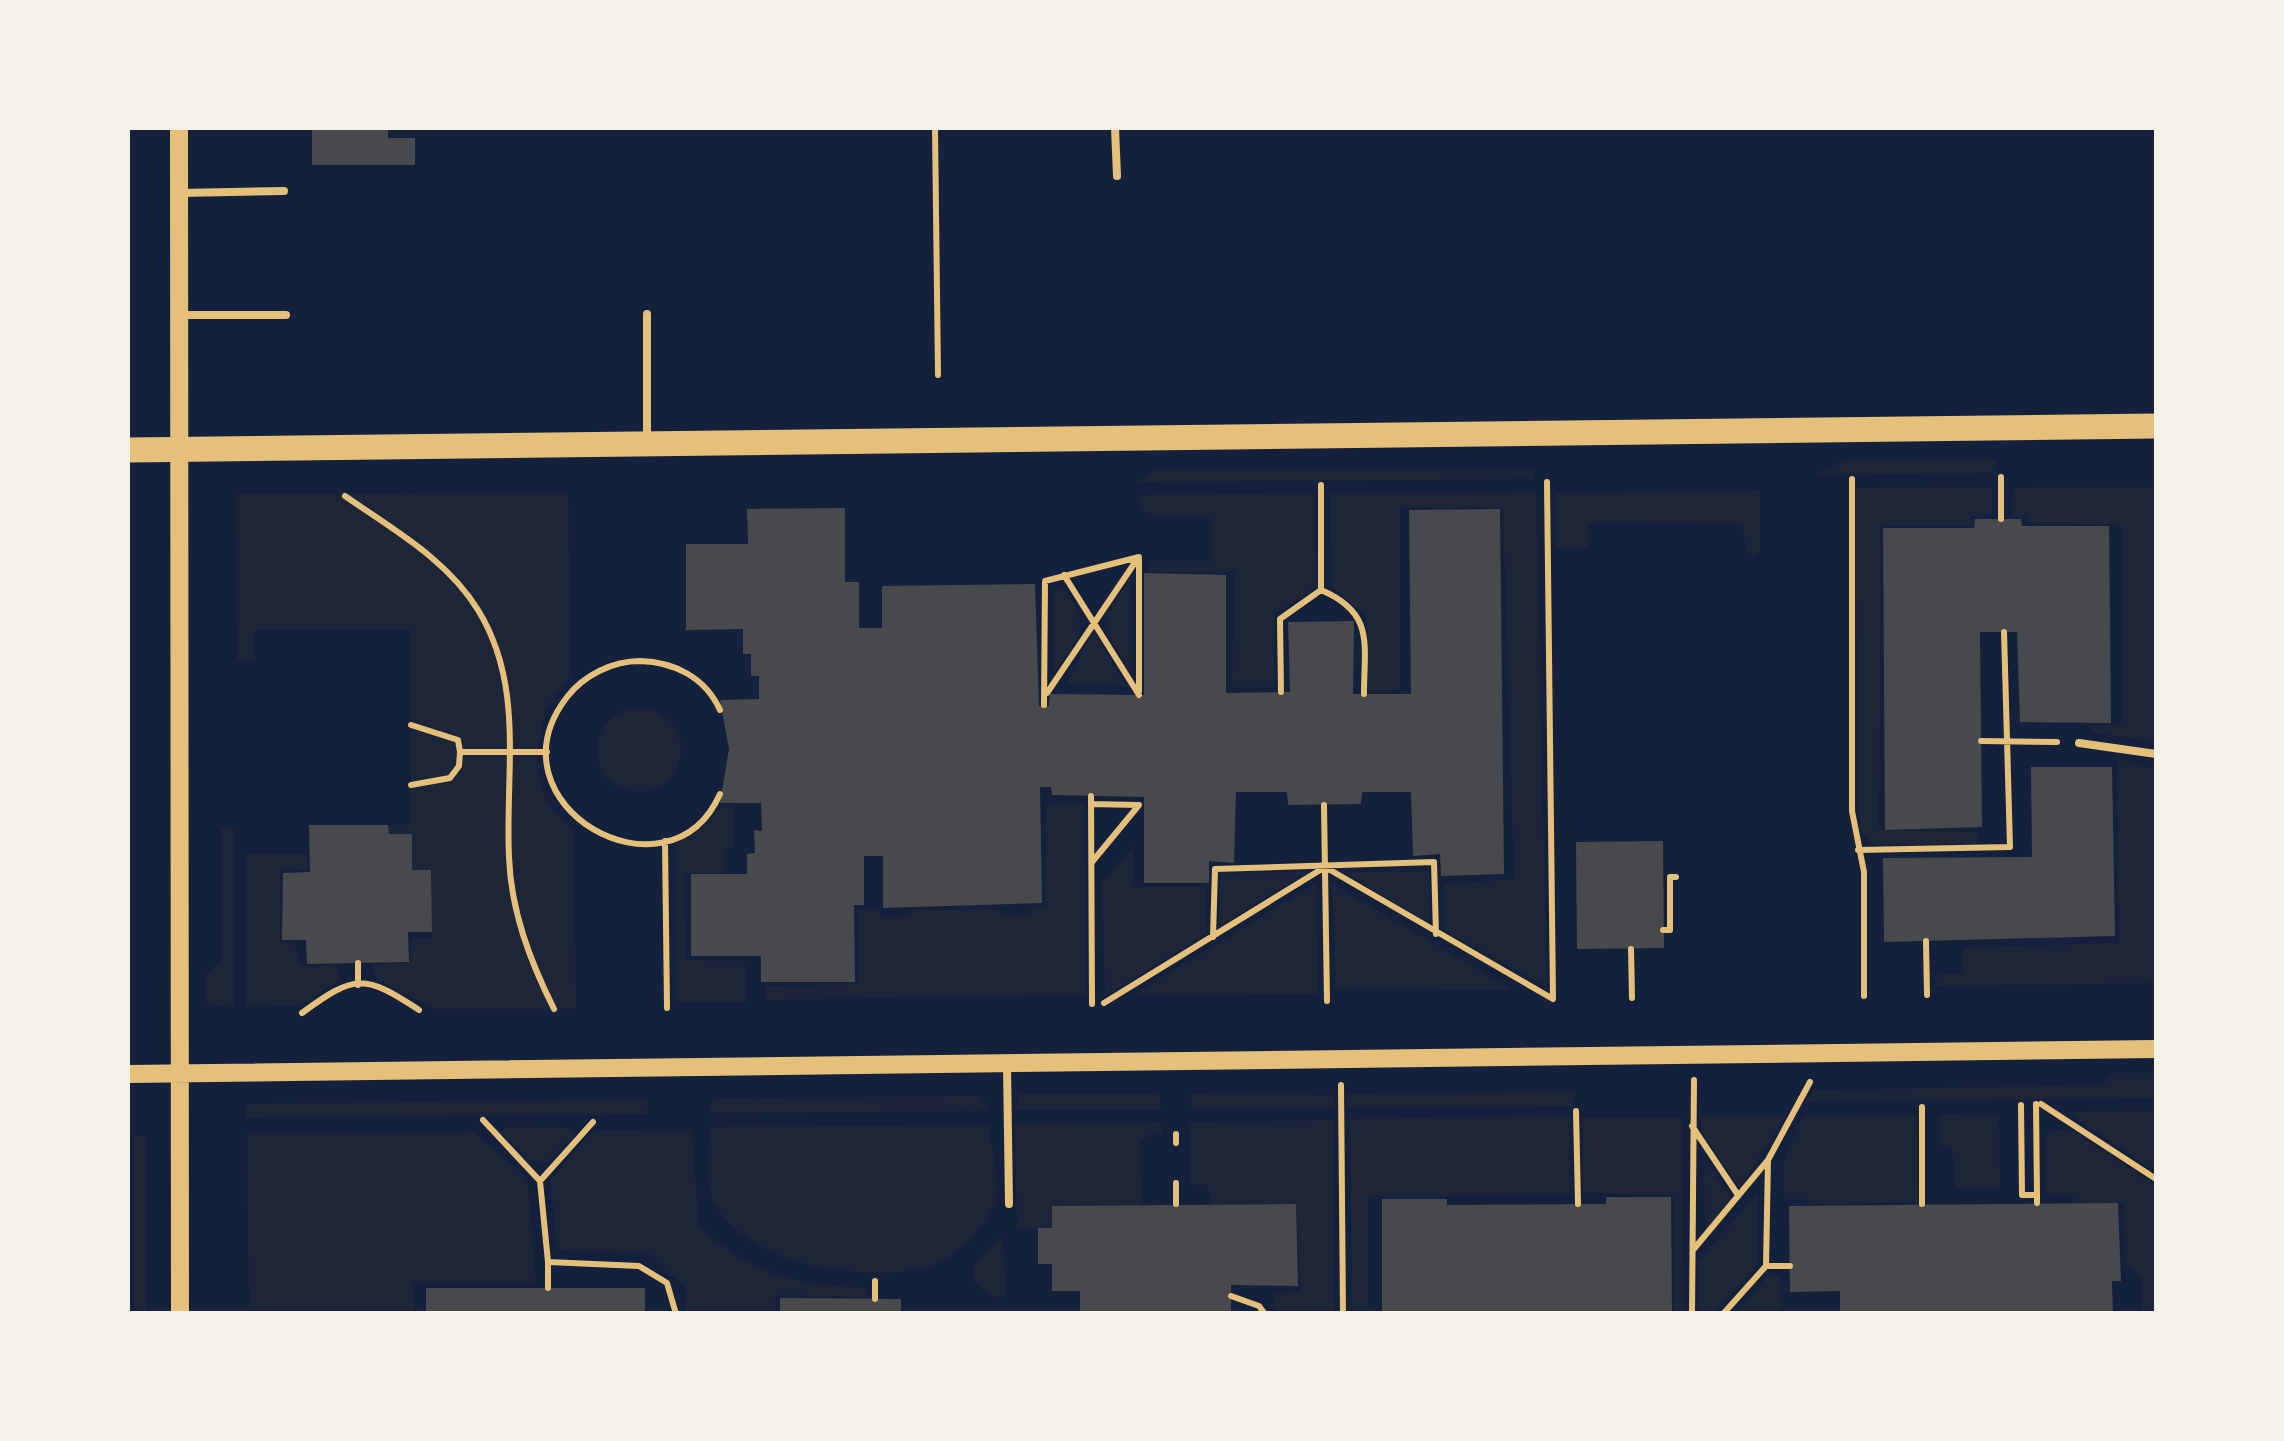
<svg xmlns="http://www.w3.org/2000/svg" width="2284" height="1441" font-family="'Open Sans',sans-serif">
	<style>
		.green { fill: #1d2539 }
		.building { fill: #48494c }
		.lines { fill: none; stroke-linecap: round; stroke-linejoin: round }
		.path { stroke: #e5c07b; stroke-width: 6 }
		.service { stroke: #e5c07b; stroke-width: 8 }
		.tertiary { stroke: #e5c07b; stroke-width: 18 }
		.primary { stroke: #e5c07b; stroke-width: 25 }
	</style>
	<rect width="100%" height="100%" fill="#14213d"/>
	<path class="green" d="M 1996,459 L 1995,473 L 1816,475 L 1844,460 Z
		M 1159,469 L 1534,469 L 1535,479 L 1137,482 Z
		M 1992,487 L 1992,515 L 1972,516 L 1972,526 L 1881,526 L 1879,830 L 1977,832 L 1978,844 L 1873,845 L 1859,829 L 1855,488 Z
		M 2155,487 L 2156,741 L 2092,733 L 2092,726 L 2121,725 L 2121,525 L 2027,523 L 2026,515 L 2012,515 L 2013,488 Z
		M 1760,490 L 1760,550 L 1754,558 L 1746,551 L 1743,524 L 1588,523 L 1588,548 L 1556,548 L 1555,493 Z
		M 1536,492 L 1547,987 L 1444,930 L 1444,884 L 1514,879 L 1503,508 L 1400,507 L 1400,690 L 1368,692 L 1367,617 L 1332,587 L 1330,493 Z
		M 568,493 L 571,675 L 545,710 L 536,764 L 547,803 L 574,832 L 576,1009 L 433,1009 L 375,978 L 372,964 L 410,963 L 411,938 L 432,938 L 430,871 L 412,870 L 412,835 L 389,834 L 388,825 L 411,825 L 410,630 L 255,630 L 255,661 L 237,661 L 236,494 Z
		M 1314,493 L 1316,587 L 1274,614 L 1274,687 L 1232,687 L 1234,572 L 1148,572 L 1148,561 L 1212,561 L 1212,518 L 1158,517 L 1144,511 L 1136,495 Z
		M 1131,578 L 1132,673 L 1105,631 L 1109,623 L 1106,615 Z
		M 1064,588 C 1091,629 1081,636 1054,673 L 1053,591 Z
		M 1093,630 L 1126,686 L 1066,685 Z
		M597 750a42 42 0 1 1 84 0a42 42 0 1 1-84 0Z
		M 2117,759 L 2156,769 L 2156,983 L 1936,986 L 1937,974 L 1963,974 L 1963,947 L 2119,943 Z
		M 1046,803 L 1084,803 L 1087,995 L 766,1000 L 766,986 L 859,984 L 858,910 L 879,909 L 880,917 L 911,916 L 912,910 L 1000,909 L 1001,916 L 1030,916 L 1031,907 L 1046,907 Z
		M 720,807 L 734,807 L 735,848 L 724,848 L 724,872 L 684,874 L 686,960 L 745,961 L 746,1002 L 676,1002 L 675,843 L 702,828 Z
		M 221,828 L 234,828 L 234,1007 L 207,1005 L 206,974 L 221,961 Z
		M 1133,847 L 1133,887 L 1206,887 L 1207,933 L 1105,996 L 1102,883 Z
		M 247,854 L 307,854 L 307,870 L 280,871 L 280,943 L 294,943 L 300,966 L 339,966 L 339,980 L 302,1006 L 245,1007 Z
		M 1305,872 L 1219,927 L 1221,873 Z
		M 1344,872 L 1429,872 L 1429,925 Z
		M 1316,883 L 1318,994 L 1133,995 Z
		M 1332,884 L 1514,990 L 1335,991 Z
		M 2112,1073 L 2156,1073 L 2156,1098 L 1807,1102 L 1813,1090 L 2102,1085 Z
		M 1575,1091 L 1575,1106 L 1347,1108 L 1347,1094 Z
		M 1019,1094 L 1159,1094 L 1161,1110 L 1016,1110 Z
		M 1191,1094 L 1335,1095 L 1334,1108 L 1192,1109 Z
		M 981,1096 L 989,1111 L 709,1113 L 713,1098 Z
		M 647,1099 L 648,1114 L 246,1118 L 246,1104 Z
		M 2156,1111 L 2156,1172 L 2067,1112 Z
		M 1999,1113 L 2000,1188 L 1955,1188 L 1952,1147 L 1940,1146 L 1939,1114 Z
		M 1569,1115 L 1570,1195 L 1368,1196 L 1368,1313 L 1352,1313 L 1350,1119 Z
		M 1916,1115 L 1918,1202 L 1810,1204 L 1809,1199 L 1784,1199 L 1783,1162 L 1803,1116 Z
		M 1701,1116 L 1786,1116 L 1739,1188 L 1701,1131 Z
		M 1583,1118 L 1681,1118 L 1684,1313 L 1674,1313 L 1673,1194 L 1583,1193 Z
		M 1334,1120 L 1335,1313 L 1276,1313 L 1274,1293 L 1301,1291 L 1296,1204 L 1210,1204 L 1208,1185 L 1189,1184 L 1189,1122 Z
		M 1161,1122 L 1162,1134 L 1149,1135 L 1140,1142 L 1142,1205 L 1053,1206 L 1052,1228 L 1017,1230 L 1015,1124 Z
		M 989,1125 C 991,1146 1000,1182 994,1202 C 984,1232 948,1266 916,1270 C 852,1280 748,1264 714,1203 C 704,1185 710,1148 709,1127 Z
		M 505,1127 L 570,1128 L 575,1135 L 547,1162 L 529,1160 L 502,1133 Z
		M 692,1129 L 699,1227 C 756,1276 792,1284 865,1288 L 865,1297 L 776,1295 L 775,1313 L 686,1313 L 687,1290 L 648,1253 L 557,1250 L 550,1180 L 594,1130 Z
		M 2070,1129 L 2156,1186 L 2156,1313 L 2142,1313 L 2142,1280 L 2125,1262 L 2123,1205 L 2074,1203 L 2073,1195 L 2047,1195 L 2047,1131 Z
		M 474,1132 L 527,1177 L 536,1283 L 414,1283 L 414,1313 L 249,1313 L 247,1133 Z
		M 133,1136 L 145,1136 L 147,1313 L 134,1313 Z
		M 1704,1159 L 1731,1199 L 1705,1231 Z
		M 1757,1193 L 1758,1264 L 1714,1313 L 1699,1313 L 1698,1262 Z
		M 1002,1236 L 1007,1295 L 996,1298 C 954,1275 978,1262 1002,1236 Z
		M 1768,1275 L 1780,1276 L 1780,1313 L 1737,1313 Z"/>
	<path class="building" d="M 312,128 L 388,128 L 388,138 L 415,138 L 415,165 L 312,165 Z
		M 845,508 L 845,582 L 859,582 L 859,628 L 882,628 L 882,586 L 1035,584 L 1039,706 L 1049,706 L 1050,694 L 1144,695 L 1144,573 L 1226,575 L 1226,693 L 1290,692 L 1288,622 L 1354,621 L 1353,694 L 1411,694 L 1409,510 L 1500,509 L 1504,874 L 1441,876 L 1440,854 L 1413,856 L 1411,792 L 1362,792 L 1361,804 L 1288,805 L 1287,792 L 1236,792 L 1234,863 L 1209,861 L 1209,883 L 1144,883 L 1144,797 L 1052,795 L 1051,787 L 1040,787 L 1042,903 L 883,908 L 883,856 L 864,856 L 864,905 L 854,905 L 855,982 L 761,982 L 761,956 L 691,956 L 691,874 L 747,874 L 747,854 L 755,853 L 754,830 L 762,831 L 761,803 L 720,803 L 729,749 L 720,700 L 759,699 L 759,676 L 751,676 L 751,654 L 743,654 L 743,629 L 686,630 L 686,544 L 748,544 L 747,509 Z
		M 1975,519 L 2021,519 L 2022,526 L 2109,526 L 2111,723 L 2020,722 L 2017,632 L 1980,632 L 1982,827 L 1885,830 L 1883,528 L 1974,528 Z
		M 2031,767 L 2112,767 L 2115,936 L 1884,942 L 1883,858 L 2032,857 Z
		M 309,825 L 388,825 L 389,834 L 412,834 L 412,870 L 431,870 L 432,932 L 408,932 L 409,962 L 307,964 L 306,940 L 282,940 L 283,873 L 310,872 Z
		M 1663,841 L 1664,948 L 1577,949 L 1576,842 Z
		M 1606,1197 L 1671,1197 L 1672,1314 L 1382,1314 L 1382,1199 L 1447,1199 L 1447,1205 L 1606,1204 Z
		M 2118,1203 L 2121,1281 L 2112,1281 L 2113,1314 L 1840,1314 L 1840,1291 L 1790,1292 L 1789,1206 Z
		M 1296,1204 L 1298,1286 L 1231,1285 L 1231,1314 L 1080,1314 L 1080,1291 L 1052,1291 L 1052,1264 L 1038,1264 L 1038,1228 L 1052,1228 L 1052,1206 Z
		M 426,1288 L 645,1288 L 645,1314 L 426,1314 Z
		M 780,1298 L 901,1299 L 901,1314 L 780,1314 Z"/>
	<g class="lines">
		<path class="path" d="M 935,128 L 938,375
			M 2001,477 L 2001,519
			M 1852,479 L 1852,811 L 1864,872 L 1864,996
			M 1321,485 L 1321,590 C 1375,613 1364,644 1364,694
			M 345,496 C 392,529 447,559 478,610 C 525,686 505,772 509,857 C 511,911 530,961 554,1009
			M 1139,559 L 1139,691
			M 1064,575 L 1139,695
			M 1281,692 L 1280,619 L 1321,590
			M 1047,693 L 1138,558
			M 1044,705 L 1045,581 L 1139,557
			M 720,710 C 705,677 674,662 640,661 C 613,661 584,675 567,697 C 484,805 669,909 720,794
			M 411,725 L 458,740 L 460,752 L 547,752
			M 1981,741 L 2057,742
			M 411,785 L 450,778 L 459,766 L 460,752
			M 1091,796 L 1092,1004
			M 1091,804 L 1139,805 L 1092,862
			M 1324,805 L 1327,1001
			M 665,841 L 667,1008
			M 1858,850 L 2010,847 L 2004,632
			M 1663,930 L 1670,930 L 1670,877 L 1676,877
			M 1213,937 L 1215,869 L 1434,862 L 1436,934
			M 1926,941 L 1927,995
			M 1631,949 L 1632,998
			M 358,963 L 358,985
			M 1104,1003 L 1325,867 L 1553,999 L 1547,482
			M 302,1013 C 355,974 364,974 419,1010
			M 1341,1085 L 1343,1314
			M 2036,1104 L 2037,1195
			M 2041,1104 L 2156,1179
			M 2021,1105 L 2022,1195 L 2037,1195 L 2037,1203
			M 1922,1107 L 1922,1204
			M 1576,1111 L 1578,1204
			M 483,1120 L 540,1181
			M 593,1122 L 540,1181 L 548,1262 L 639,1266 L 667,1283 L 676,1314
			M 1692,1126 L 1738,1195
			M 1176,1134 L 1176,1143
			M 1176,1183 L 1176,1204
			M 1693,1250 L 1768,1160
			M 548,1262 L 548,1288
			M 1766,1266 L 1790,1266
			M 875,1281 L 875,1299
			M 1231,1296 L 1259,1306 L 1265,1314
			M 1692,1314 L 1694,1080
			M 1723,1314 L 1766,1266 L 1768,1160 L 1810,1082"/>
		<path class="service" d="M 1115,128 L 1117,176
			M 179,193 L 284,191
			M 647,314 L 647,440
			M 180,315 L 286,315
			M 2079,743 L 2156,754
			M 1007,1064 L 1009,1204"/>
		<path class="tertiary" d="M 179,128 L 180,1314
			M 128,1074 L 2156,1049"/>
		<path class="primary" d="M 128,450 L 2156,426"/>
	</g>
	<rect width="2284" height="1441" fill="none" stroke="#f6f1e7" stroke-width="260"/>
</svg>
